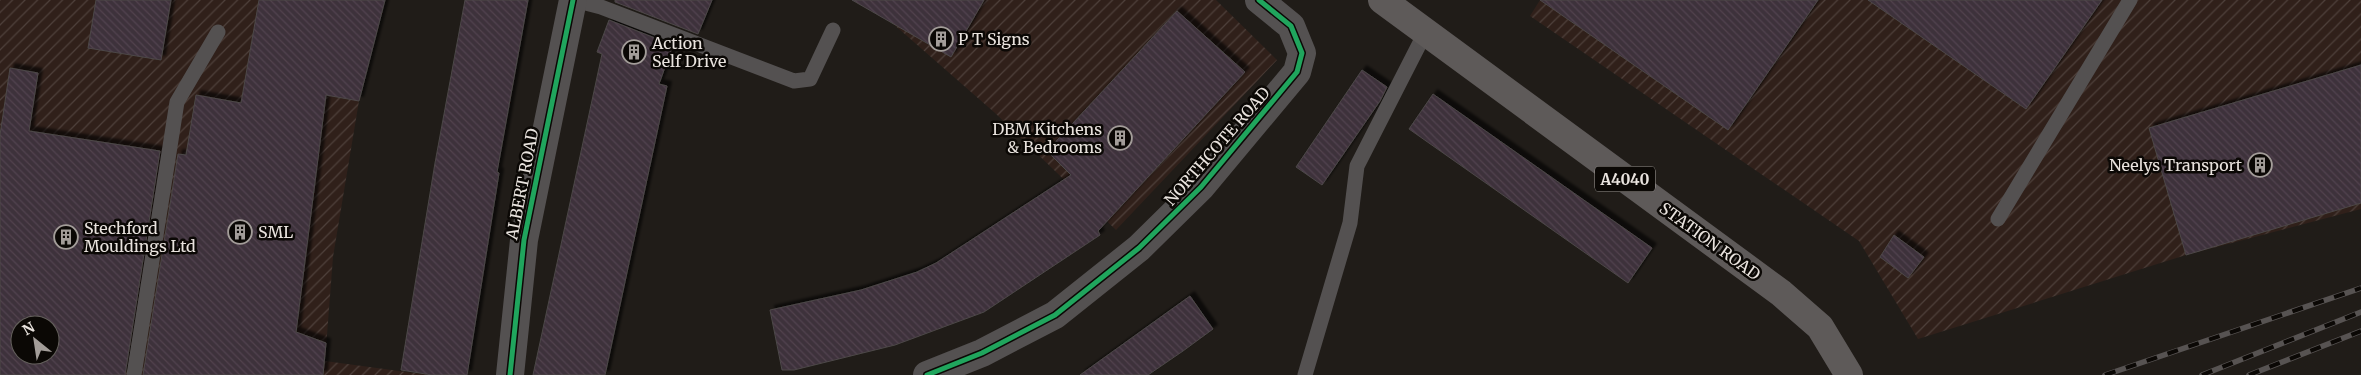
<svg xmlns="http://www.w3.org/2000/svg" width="2361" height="375" font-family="Merriweather,serif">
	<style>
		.industrial { fill: url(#industrial-furrows); fill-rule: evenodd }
		.building { fill: url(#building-back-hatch); stroke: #4c4848; fill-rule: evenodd; filter: url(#shadow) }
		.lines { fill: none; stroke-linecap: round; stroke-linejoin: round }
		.lane { stroke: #545151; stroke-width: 15 }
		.street { stroke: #545151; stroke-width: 28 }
		.primary { stroke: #5e5a59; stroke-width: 28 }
		.rail-casing { stroke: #575352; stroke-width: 5.5 }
		.rail { stroke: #0b0805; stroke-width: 4; stroke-dasharray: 11; stroke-linecap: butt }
		.cycleway-casing { stroke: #0b0805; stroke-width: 8 }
		.cycleway { stroke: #20a55d; stroke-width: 5 }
		.labels { text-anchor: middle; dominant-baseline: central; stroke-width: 5; stroke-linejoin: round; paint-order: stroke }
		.shield { fill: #0b0805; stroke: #a6a19d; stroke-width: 1 }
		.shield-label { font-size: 15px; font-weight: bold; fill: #e9e3de }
		.poi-label { font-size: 16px; fill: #e9e3de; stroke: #0b0805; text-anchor: start }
		.street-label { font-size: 16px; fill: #e9e3de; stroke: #0b0805 }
	</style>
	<defs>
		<pattern id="industrial-furrows" width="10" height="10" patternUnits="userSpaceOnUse" patternTransform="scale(1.25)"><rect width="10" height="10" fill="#30201a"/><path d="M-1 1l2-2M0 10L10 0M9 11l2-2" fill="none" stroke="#4e403b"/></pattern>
		<pattern id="building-back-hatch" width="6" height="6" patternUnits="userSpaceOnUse" patternTransform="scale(1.25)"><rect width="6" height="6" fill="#3e303b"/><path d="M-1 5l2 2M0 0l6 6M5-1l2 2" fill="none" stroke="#51444e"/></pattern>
		<filter id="shadow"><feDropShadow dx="4.5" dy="-4.5" stdDeviation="1" flood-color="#0009"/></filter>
	</defs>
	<rect width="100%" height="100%" fill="#201c18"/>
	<path class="industrial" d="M 0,0 L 385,0 L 359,101 L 333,257 L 325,361 L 429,375 L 0,375 ZM 20,325 L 50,325 L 50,355 L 20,355 Z
		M 852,0 L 1216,0 L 1277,60 L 1116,230 L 995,113 L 891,22 Z
		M 1540,0 L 2361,0 L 2361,209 L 2186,255 L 1918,339 L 1859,241 L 1530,16 Z"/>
	<path class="building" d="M 96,0 L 171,0 L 161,60 L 88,48 Z
		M 259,0 L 385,0 L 359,101 L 326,95 L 296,332 L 326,343 L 323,375 L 143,375 L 178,154 L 186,155 L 196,95 L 241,103 Z
		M 465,0 L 528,0 L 497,172 L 499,173 L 467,375 L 432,375 L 401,370 L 435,163 Z
		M 615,0 L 712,0 L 698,34 L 615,2 Z
		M 852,0 L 984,0 L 951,57 Z
		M 1540,0 L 1818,0 L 1728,130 Z
		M 1868,0 L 2102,0 L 2026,109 Z
		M 1177,11 L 1245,72 L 1098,231 L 1100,235 L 984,312 L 895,345 L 794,370 L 782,370 L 770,310 L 861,290 L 917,272 L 936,263 L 1071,175 L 1047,151 Z
		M 609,20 L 673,45 L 659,84 L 667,86 L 640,212 L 605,375 L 533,375 L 602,54 L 597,52 Z
		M 2361,65 L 2361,203 L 2186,255 L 2149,128 Z
		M 10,68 L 38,73 L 29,131 L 160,151 L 125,375 L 0,375 L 0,135 ZM 20,325 L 50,325 L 50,355 L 20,355 Z
		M 1362,70 L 1387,87 L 1380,101 L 1322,185 L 1296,167 Z
		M 1433,94 L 1652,248 L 1628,283 L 1409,129 Z
		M 1894,235 L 1924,257 L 1908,278 L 1880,257 Z
		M 1190,296 L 1213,329 L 1183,351 L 1148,375 L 1080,375 Z"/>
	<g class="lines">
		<path class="lane" d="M 574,0 L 601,7 L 794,81 L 810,79 L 833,30
			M 1998,219 L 2130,0
			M 134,375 L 177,102 L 218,32
			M 1305,375 L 1350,223 L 1357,166 L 1425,33"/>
		<path class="street" d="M 510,375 L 524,240 L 573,0
			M 927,375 L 982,353 L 1055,315 L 1139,248 L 1201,187 L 1297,72 L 1302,53 L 1291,26 L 1259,0"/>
		<path class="primary" d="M 1382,0 L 1781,293 L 1820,327 L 1849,375"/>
		<g class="rail-casing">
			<path id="rail" d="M 2105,375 L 2361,288
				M 2202,375 L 2361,312
				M 2249,375 L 2361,331"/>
		</g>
		<use href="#rail" class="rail"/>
		<g class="cycleway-casing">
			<path id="cycleway" d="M 510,375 L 524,240 L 573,0
				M 927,375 L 982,353 L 1055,315 L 1139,248 L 1201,187 L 1297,72 L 1302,53 L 1291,26 L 1259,0"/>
		</g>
		<use href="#cycleway" class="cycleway"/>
	</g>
	<defs>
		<g id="building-ring" transform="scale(1.25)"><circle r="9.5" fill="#0b0805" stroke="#a39d99" stroke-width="1.5"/><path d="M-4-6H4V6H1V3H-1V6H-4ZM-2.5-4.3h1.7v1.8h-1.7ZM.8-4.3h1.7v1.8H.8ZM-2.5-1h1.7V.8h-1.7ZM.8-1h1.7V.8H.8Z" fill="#a39d99"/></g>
	</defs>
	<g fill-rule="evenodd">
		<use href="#building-ring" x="941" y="39"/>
		<use href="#building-ring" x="634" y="52"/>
		<use href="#building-ring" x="1120" y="138"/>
		<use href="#building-ring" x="2260" y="165"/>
		<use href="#building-ring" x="240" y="232"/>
		<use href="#building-ring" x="66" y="237"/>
	</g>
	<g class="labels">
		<rect class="shield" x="1595" y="166.5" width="60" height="25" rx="4"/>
		<g class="shield-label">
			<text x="1625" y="179">A4040</text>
		</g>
		<g class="poi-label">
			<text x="958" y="39">P T Signs</text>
			<text x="652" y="43">Action<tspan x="652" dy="18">Self Drive</tspan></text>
			<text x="1102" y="129" text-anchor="end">DBM Kitchens<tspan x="1102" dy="18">&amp; Bedrooms</tspan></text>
			<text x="2242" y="165" text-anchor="end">Neelys Transport</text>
			<text x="84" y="228">Stechford<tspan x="84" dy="18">Mouldings Ltd</tspan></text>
			<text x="258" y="232">SML</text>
		</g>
		<g class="street-label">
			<text transform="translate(1217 146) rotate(-49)">NORTHCOTE ROAD</text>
			<text transform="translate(522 184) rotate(-79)">ALBERT ROAD</text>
			<text transform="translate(1710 241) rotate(36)">STATION ROAD</text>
		</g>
	</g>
	<g transform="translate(35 340) rotate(330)"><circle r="24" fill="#0b0805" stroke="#64605c"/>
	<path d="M0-4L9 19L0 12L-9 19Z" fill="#a39d99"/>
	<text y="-8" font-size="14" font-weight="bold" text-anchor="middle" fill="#e9e3de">N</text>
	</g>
</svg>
